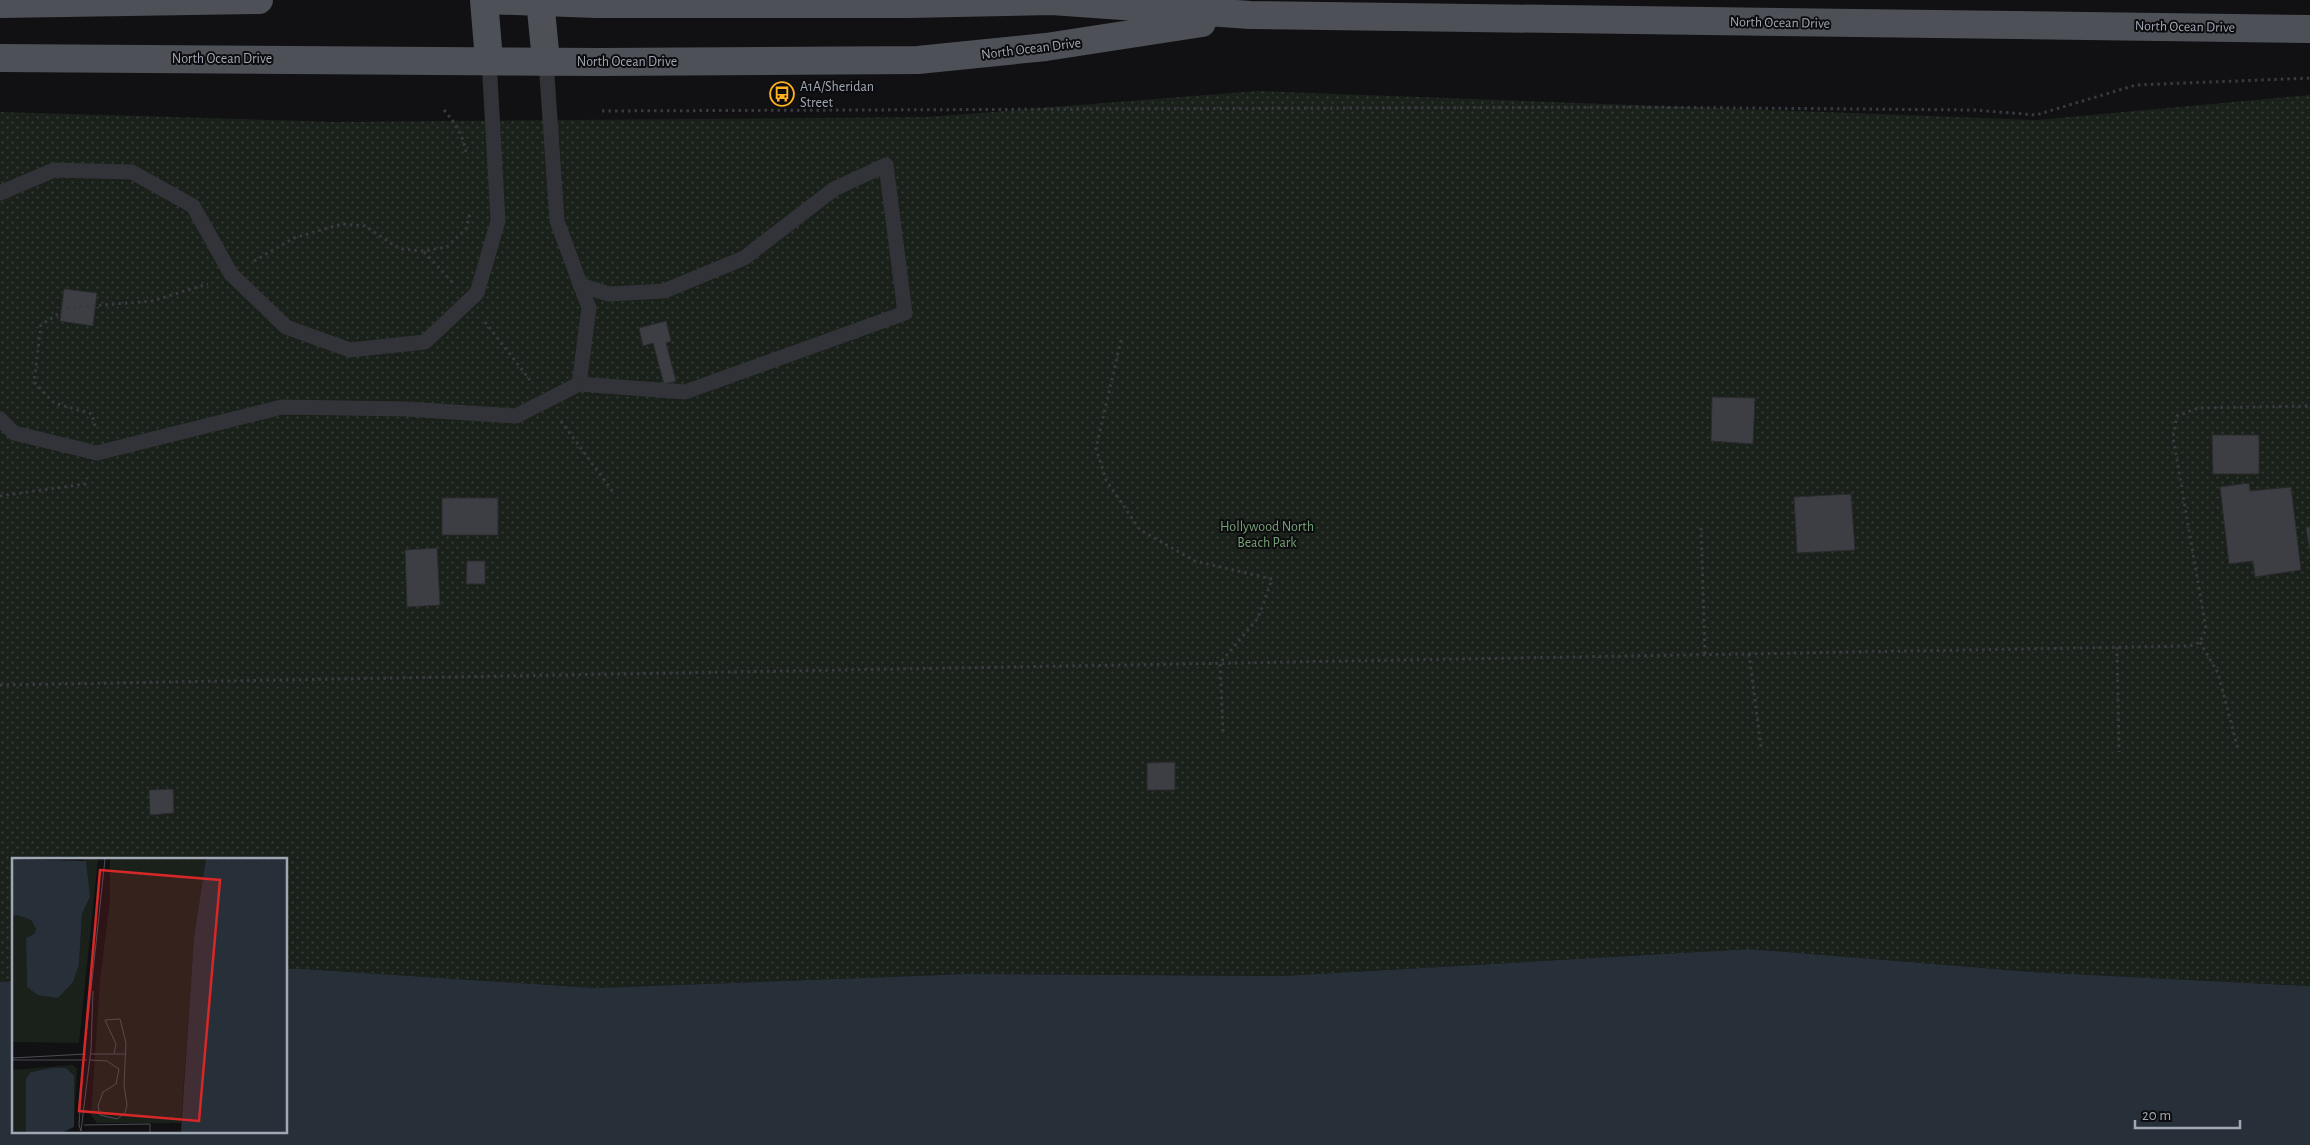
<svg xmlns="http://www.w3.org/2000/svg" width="2310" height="1145" viewBox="0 0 2310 1145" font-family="'Alegreya Sans',sans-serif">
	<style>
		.park { fill: url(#park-dots) }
		.water { fill: #273038 }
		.building { fill: #3d3e43; stroke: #2b2b2f }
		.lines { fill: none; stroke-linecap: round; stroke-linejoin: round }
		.path { stroke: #383a3f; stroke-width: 3; stroke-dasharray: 2.5 4; stroke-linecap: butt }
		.lane { stroke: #323338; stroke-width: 15 }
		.primary { stroke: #4e5058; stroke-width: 28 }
		.labels { text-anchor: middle; stroke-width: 4; stroke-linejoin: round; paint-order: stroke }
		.street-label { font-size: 14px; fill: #a1a8b5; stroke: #0c0c0e }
		.poi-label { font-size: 14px; fill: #a1a8b5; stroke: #0c0c0e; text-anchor: start }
		.park-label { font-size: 14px; fill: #76a278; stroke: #0c0c0e }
		.inset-road { fill: none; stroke: #4b4d54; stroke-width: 1 }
		.view { fill: #d62828; fill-opacity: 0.15; stroke: #d62828; stroke-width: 2.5 }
		.inset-edge { fill: none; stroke: #a1a8b5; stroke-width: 2.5 }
	</style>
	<defs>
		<pattern id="park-dots" width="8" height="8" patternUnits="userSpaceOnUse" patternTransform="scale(1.25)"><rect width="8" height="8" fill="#19211a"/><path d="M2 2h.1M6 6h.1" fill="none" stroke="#373e39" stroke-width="1.8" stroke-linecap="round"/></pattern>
	</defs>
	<rect width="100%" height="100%" fill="#111113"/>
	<polygon class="park" points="1257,91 2037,120 2310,95 2310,986 2033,972 1749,949 1282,976 966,974 596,988 305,969 286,969 286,859 14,859 14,981 0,982 0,112 336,122 929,117"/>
	<polygon class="water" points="1749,949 2033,972 2310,986 2310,1145 0,1145 0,982 14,981 14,1131 286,1131 286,969 305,969 596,988 966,974 1282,976"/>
	<g class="building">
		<polygon points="64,289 97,293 93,326 60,321"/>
		<polygon points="666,321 671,341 666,343 676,381 664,384 653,343 643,346 639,328"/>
		<polygon points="1712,397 1755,398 1753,444 1711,441"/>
		<polygon points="2212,435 2259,435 2259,474 2213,474"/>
		<polygon points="2249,483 2250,491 2291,487 2301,570 2255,577 2253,561 2229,564 2220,487"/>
		<polygon points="1851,494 1855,550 1797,553 1794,497"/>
		<rect x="442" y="498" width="56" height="37"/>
		<polygon points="2306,527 2310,527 2310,553"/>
		<polygon points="437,548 440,605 407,607 405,550"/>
		<polygon points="467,561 485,561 485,584 466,584"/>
		<polygon points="1175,762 1175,790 1147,790 1147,763"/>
		<polygon points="173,789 174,813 150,815 149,790"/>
	</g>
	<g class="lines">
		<g class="path">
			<path d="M 444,110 C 455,123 463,135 466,152"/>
			<polyline points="602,111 1624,107 1974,110 2036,115 2136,85 2310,78"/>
			<polyline points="424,252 452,282"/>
			<polyline points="254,261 294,238 342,224 365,226 400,249 424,251 447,247 466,229 470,213"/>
			<polyline points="485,322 530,380"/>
			<polyline points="1121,340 1096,448 1106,480 1140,530 1195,561 1272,579 1258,618 1220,663 1223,733"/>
			<polyline points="561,421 613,492"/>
			<polyline points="95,426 92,414 54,403 34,382 41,325 67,308 152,301 208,284"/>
			<polyline points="0,496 85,484 87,478"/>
			<polyline points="1701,528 1705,655"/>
			<polyline points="2200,642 2218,673 2238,749"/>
			<polyline points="2117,647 2119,752"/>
			<polyline points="1749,654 1761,747"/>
			<polyline points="0,685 2190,646 2200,642 2206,629 2173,437 2177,416 2198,408 2310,406"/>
		</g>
		<g class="lane">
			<polyline points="546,61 557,221 589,308 579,384"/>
			<polyline points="0,193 54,170 132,172 193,206 231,274 286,327 350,350 425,342 477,293 498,221 489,60"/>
			<polyline points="0,419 14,433 97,453 282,407 406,409 516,416 579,384 685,392 905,313 886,165 834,189 744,258 664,291 609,294 580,285"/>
		</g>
		<g class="primary">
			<polyline points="484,0 489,60"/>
			<polyline points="486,0 596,4 908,4 1052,1 1250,15 2310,29"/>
			<polyline points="540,0 546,61"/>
			<polyline points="0,4 259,0"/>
			<polyline points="0,58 600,62 918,60 1046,47 1202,23"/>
		</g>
	</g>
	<defs>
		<g id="bus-ring" transform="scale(1.25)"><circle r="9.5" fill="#0c0c0e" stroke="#ffb01d" stroke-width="1.5"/><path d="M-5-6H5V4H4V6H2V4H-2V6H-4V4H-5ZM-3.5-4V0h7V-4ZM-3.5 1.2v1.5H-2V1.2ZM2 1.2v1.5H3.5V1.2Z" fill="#ffb01d"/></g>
	</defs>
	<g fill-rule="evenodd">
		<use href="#bus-ring" x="782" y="94"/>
	</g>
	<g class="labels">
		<g class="street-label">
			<text transform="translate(1780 22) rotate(1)" y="5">North Ocean Drive</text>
			<text transform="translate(2185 26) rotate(1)" y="5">North Ocean Drive</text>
			<text transform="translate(1031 48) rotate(-7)" y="5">North Ocean Drive</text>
			<text x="222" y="63">North Ocean Drive</text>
			<text x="627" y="66">North Ocean Drive</text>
		</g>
		<g class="poi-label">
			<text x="800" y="91">A1A/Sheridan<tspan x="800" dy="16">Street</tspan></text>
		</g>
		<g class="park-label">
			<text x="1267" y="531">Hollywood North<tspan x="1267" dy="16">Beach Park</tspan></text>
		</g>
	</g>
	<g transform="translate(12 858)">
		<rect width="275" height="275" fill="#111113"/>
		<path d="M 72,1 L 86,1 L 67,185 L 0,184 L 0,59 L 5,57 L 19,62 L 24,71 L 22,76 L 14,80 L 15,129 L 67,106 L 70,56 L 78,39 ZM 98,1 L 194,1 L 182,79 L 169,265 L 85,265 L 79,257 L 88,122 L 98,42 ZM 61,207 L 65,211 L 62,265 L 62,216 L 54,210 L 40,210 L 19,214 L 14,274 L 0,274 L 0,212 Z" fill="#19211a"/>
		<path d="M 0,1 L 74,3 L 78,39 L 70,56 L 67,106 L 61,124 L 46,140 L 26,137 L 15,129 L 14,80 L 22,76 L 24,71 L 19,62 L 5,57 L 0,59 ZM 194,1 L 275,1 L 275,274 L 169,274 L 182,79 ZM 40,210 L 54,210 L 62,217 L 62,269 L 51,274 L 14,274 L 14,221 L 19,214 Z" fill="#273038"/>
		<path class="inset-road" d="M 79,196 L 113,196M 0,200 L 74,196M 0,202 L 75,202M 78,202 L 95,203 L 107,211 L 104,226 L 91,234 L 86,248 L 88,257 L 105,261 L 113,255 L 115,247 L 112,227 L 114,185 L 108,161 L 93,162 L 104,186 L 102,195M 72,267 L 138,266 L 138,274M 69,273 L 67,267 L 71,207 L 93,1M 69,273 L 79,191 L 81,133"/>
		<path class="view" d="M 88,12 L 208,22 L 187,263 L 67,253 Z"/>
		<rect width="275" height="275" class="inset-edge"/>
	</g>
	<path d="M2135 1120v8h105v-8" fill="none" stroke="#a1a8b5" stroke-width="2.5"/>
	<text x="2142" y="1120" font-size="15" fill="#a1a8b5" stroke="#0c0c0e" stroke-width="4" paint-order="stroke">20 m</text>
</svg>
